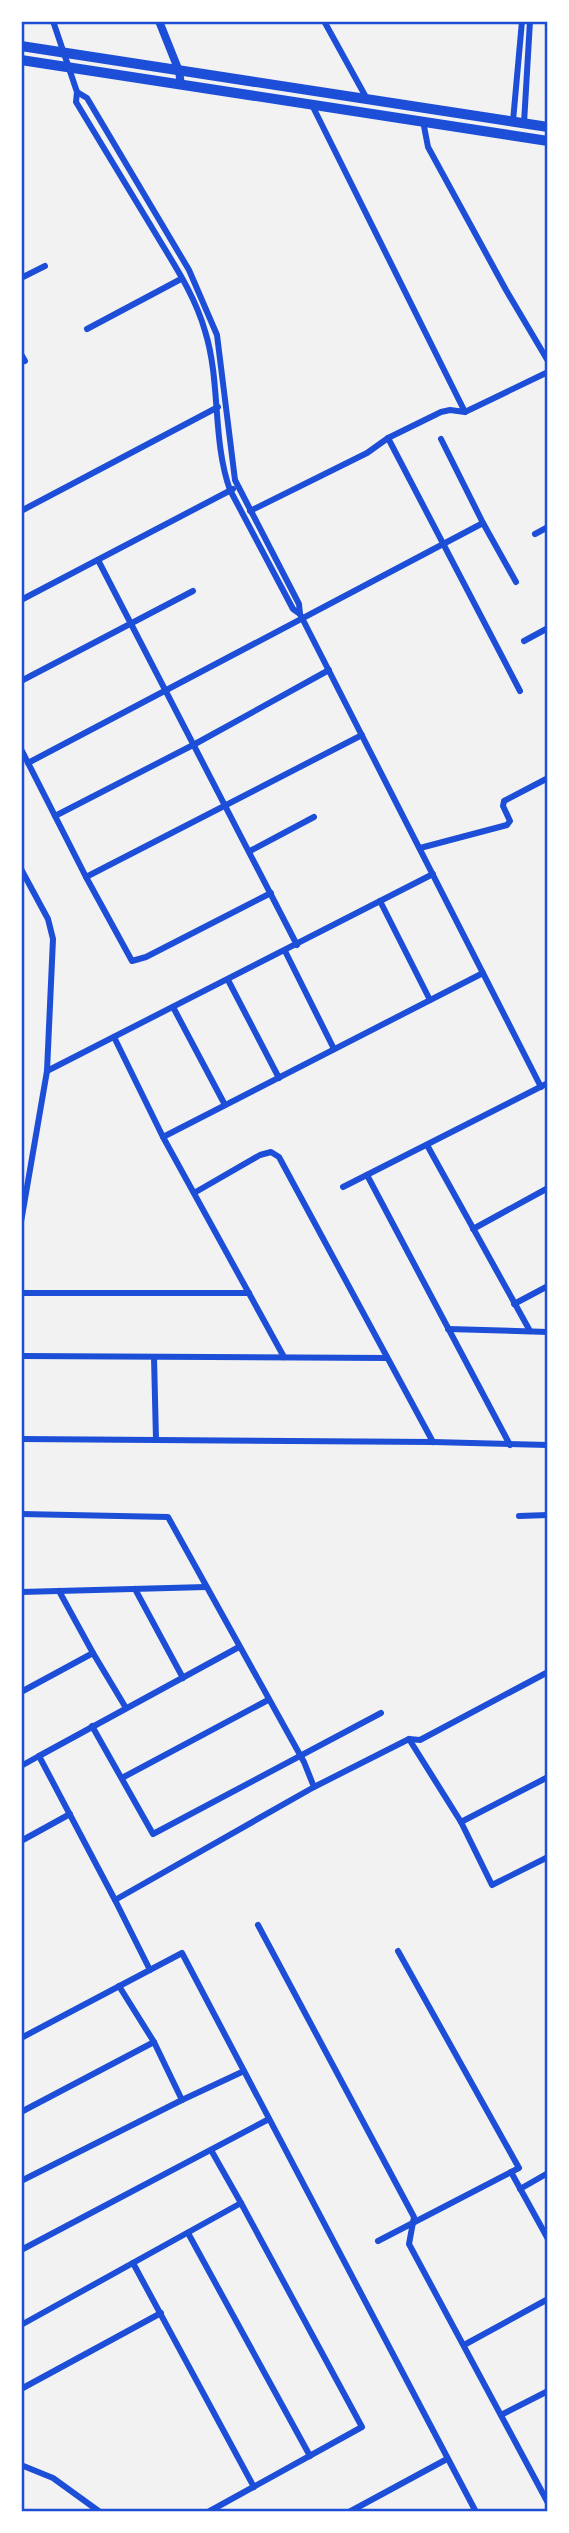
<svg xmlns="http://www.w3.org/2000/svg" width="569" height="2533" viewBox="0 0 569 2533" font-family="'DM Sans',sans-serif">
	<style>
		.lines { fill: none; stroke-linecap: round; stroke-linejoin: round }
		.minor { stroke: #1d4ed8; stroke-width: 6 }
		.secondary { stroke: #1d4ed8; stroke-width: 8 }
		.primary { stroke: #1d4ed8; stroke-width: 10 }
		.neatline { fill: none; stroke: #1d4ed8; stroke-width: 2.5 }
	</style>
	<rect width="100%" height="100%" fill="#f2f2f2"/>
	<g class="lines">
		<g class="minor">
			<path d="M 53,21 L 77,92 L 76,102 C 102,145 128,188 154,231 C 173,263 195,295 205,331 C 221,382 212,440 230,490 L 293,609 L 300,614 L 541,1087"/>
			<polyline points="324,21 367,99"/>
			<polyline points="77,92 87,98 189,270 217,335 235,480 299,604 300,614"/>
			<polyline points="312,105 465,412"/>
			<polyline points="423,121 428,147 506,290 548,361"/>
			<polyline points="513,121 522,21"/>
			<polyline points="524,123 530,21"/>
			<polyline points="21,278 45,266"/>
			<polyline points="87,329 181,279"/>
			<polyline points="21,354 25,361"/>
			<polyline points="388,438 520,691"/>
			<polyline points="441,439 483,523 516,582"/>
			<polyline points="21,511 218,407"/>
			<polyline points="250,511 367,453 388,438 441,412 450,410 465,412 548,372"/>
			<polyline points="535,534 548,527"/>
			<polyline points="98,560 297,945"/>
			<polyline points="21,600 233,489"/>
			<polyline points="524,641 548,628"/>
			<polyline points="21,681 193,591"/>
			<polyline points="21,749 86,877 132,961 146,957 271,893"/>
			<polyline points="28,763 483,523"/>
			<polyline points="55,816 195,744 329,670"/>
			<polyline points="420,848 507,825 510,821 503,806 504,801 548,778"/>
			<polyline points="250,851 314,817"/>
			<polyline points="21,869 48,919 53,939 47,1071 21,1222"/>
			<polyline points="86,877 362,735"/>
			<polyline points="380,901 430,1000"/>
			<polyline points="285,951 334,1049"/>
			<polyline points="228,980 279,1078"/>
			<polyline points="173,1007 225,1105"/>
			<polyline points="114,1037 163,1137 284,1357"/>
			<polyline points="47,1071 433,874"/>
			<polyline points="163,1137 483,973"/>
			<polyline points="427,1145 530,1331"/>
			<polyline points="367,1175 510,1445"/>
			<polyline points="343,1187 548,1083"/>
			<polyline points="194,1193 260,1155 271,1152 279,1157 433,1442"/>
			<polyline points="473,1229 548,1188"/>
			<polyline points="21,1293 249,1293"/>
			<polyline points="514,1304 548,1286"/>
			<polyline points="448,1329 548,1332"/>
			<polyline points="21,1356 387,1358"/>
			<polyline points="154,1357 156,1440"/>
			<polyline points="21,1439 433,1442 548,1445"/>
			<polyline points="21,1514 168,1517 304,1762 314,1787 115,1900 39,1756 21,1766"/>
			<polyline points="519,1516 548,1515"/>
			<polyline points="135,1589 183,1678"/>
			<polyline points="59,1591 93,1653"/>
			<polyline points="21,1592 206,1587"/>
			<polyline points="21,1692 93,1653 126,1708"/>
			<polyline points="92,1726 153,1834 381,1713"/>
			<polyline points="409,1739 461,1822 492,1885 548,1857"/>
			<polyline points="39,1756 239,1647"/>
			<polyline points="122,1778 268,1700"/>
			<polyline points="314,1787 409,1739 420,1740 548,1672"/>
			<polyline points="461,1822 548,1777"/>
			<polyline points="21,1841 70,1814"/>
			<polyline points="115,1900 150,1970"/>
			<polyline points="258,1925 414,2217 409,2244 548,2503"/>
			<polyline points="119,1986 154,2042"/>
			<polyline points="21,2038 182,1953 476,2512"/>
			<polyline points="182,2100 244,2071"/>
			<polyline points="21,2112 154,2042 182,2100 21,2181"/>
			<polyline points="211,2150 241,2203"/>
			<polyline points="511,2172 548,2239"/>
			<polyline points="520,2189 548,2173"/>
			<polyline points="188,2233 310,2456"/>
			<polyline points="378,2241 519,2168 398,1951"/>
			<polyline points="21,2250 269,2119"/>
			<polyline points="133,2263 254,2487"/>
			<polyline points="21,2325 241,2203 362,2427 208,2512"/>
			<polyline points="464,2345 548,2299"/>
			<polyline points="21,2389 161,2313"/>
			<polyline points="501,2415 548,2391"/>
			<polyline points="21,2465 53,2478 100,2512"/>
			<polyline points="349,2512 447,2459"/>
		</g>
		<polyline class="secondary" points="159,21 179,71 181,85"/>
		<g class="primary">
			<polyline points="21,46 548,127"/>
			<polyline points="21,60 548,141"/>
		</g>
	</g>
	<rect width="569" height="2533" fill="none" stroke="#ffffff" stroke-width="46"/>
	<rect x="23" y="23" width="523" height="2487" class="neatline"/>
</svg>
